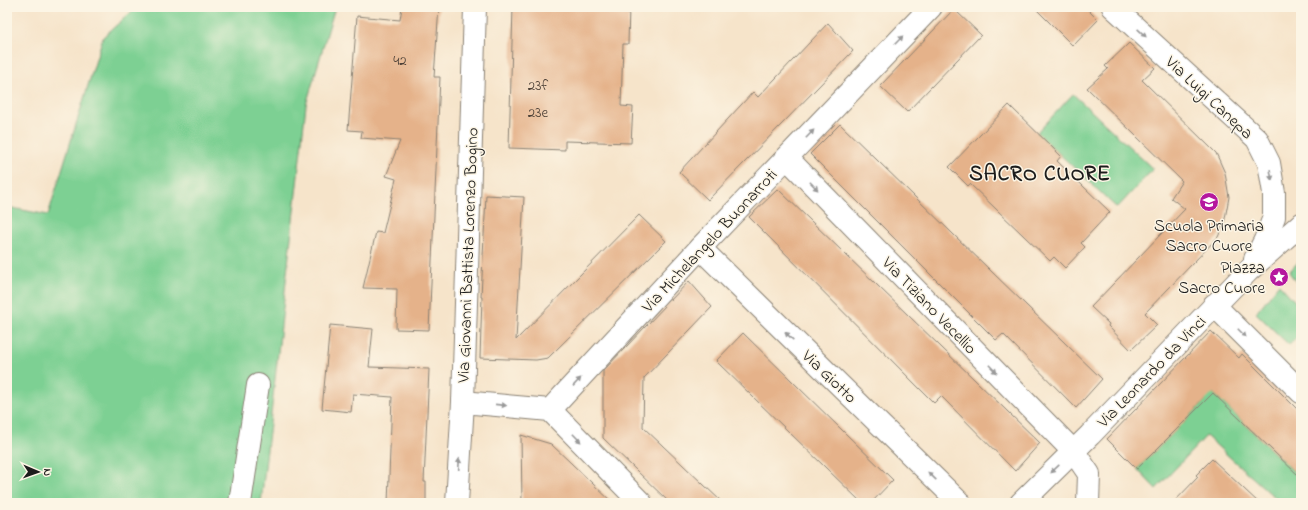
<svg xmlns="http://www.w3.org/2000/svg" width="1308" height="510" viewBox="0 0 1308 510" font-family="'Indie Flower',sans-serif">
	<style>
		.green { fill: #7dd093; stroke: #4c7658 }
		.building { fill: #e5b28a }
		.lines { fill: none; stroke-linecap: round; stroke-linejoin: round }
		.minor-casing { stroke: #898073; stroke-width: 24 }
		.tertiary-casing { stroke: #898073; stroke-width: 24 }
		.minor { stroke: #fff; stroke-width: 22 }
		.tertiary { stroke: #fff; stroke-width: 22 }
		.oneway { fill: #999 }
		.labels { text-anchor: middle; stroke-width: 3; stroke-linejoin: round; paint-order: stroke }
		.number-label { font-size: 15px; fill: #4e4238 }
		.street-label { font-size: 17px; fill: #1c1c1c; stroke: #fcf5e5 }
		.poi-label { font-size: 17px; fill: #1c1c1c; stroke: #fcf5e5 }
		.district-label { font-size: 21px; font-weight: bold; letter-spacing: 1px; fill: #1c1c1c; stroke: #fcf5e5 }
	</style>
	<rect width="100%" height="100%" fill="#fcf5e5"/>
	<filter id="ink" filterUnits="userSpaceOnUse"><feTurbulence type="fractalNoise" baseFrequency=".025" numOctaves="2"/><feDisplacementMap in="SourceGraphic" scale="8" xChannelSelector="R" yChannelSelector="G"/><feConvolveMatrix kernelMatrix="1 2 1 2 8 2 1 2 1" color-interpolation-filters="sRGB"/></filter>
	<filter id="wash" filterUnits="userSpaceOnUse"><feTurbulence type="fractalNoise" baseFrequency=".012" numOctaves="4" result="noise"/><feDisplacementMap in="SourceGraphic" scale="16" xChannelSelector="R" yChannelSelector="G"/><feGaussianBlur stdDeviation="0.9" result="paint"/><feColorMatrix in="noise" values="0 0 0 0 0 0 0 0 0 0 0 0 0 0 0 0 0 1.4 0 .05"/><feComposite in="paint" operator="in"/></filter>
	<g filter="url(#wash)">
		<rect width="100%" height="100%" fill="#f6e4ca"/>
		<g class="green">
			<polygon points="137,7 335,7 306,105 261,503 7,503 7,207 48,215 103,37"/>
			<polygon points="1073,94 1153,169 1117,208 1037,133"/>
			<polygon points="1301,259 1301,289 1289,272"/>
			<polygon points="1279,284 1301,308 1301,314 1298,321 1301,334 1289,345 1256,313"/>
			<polygon points="1207,387 1292,470 1301,476 1301,503 1281,503 1206,436 1156,489 1137,469 1205,401"/>
		</g>
		<g id="blocks">
			<g class="building">
				<polygon points="402,7 439,7 434,77 440,77 429,330 396,329 397,289 363,288 376,232 383,233 396,179 386,176 400,141 361,138 362,131 348,130 357,16 400,20"/>
				<polygon points="513,7 629,7 628,44 623,44 621,106 633,107 631,143 565,141 565,150 509,148"/>
				<polygon points="1034,7 1085,7 1098,20 1073,46"/>
				<polygon points="954,9 981,35 907,112 880,86"/>
				<polygon points="828,23 853,51 708,200 679,172 753,92 758,97"/>
				<polygon points="1129,43 1155,68 1142,80 1216,153 1225,173 1229,197 1224,224 1218,237 1145,313 1157,325 1131,350 1108,326 1109,324 1091,307 1185,209 1171,198 1182,181 1087,88 1108,69 1105,66"/>
				<polygon points="1009,105 1061,156 1057,161 1110,212 1081,243 1085,247 1065,268 1054,257 1050,261 970,184 968,186 949,167"/>
				<polygon points="840,124 1102,379 1076,408 1003,334 996,340 810,154"/>
				<polygon points="778,189 1040,443 1015,471 941,396 934,403 749,217"/>
				<polygon points="486,195 524,197 516,340 639,215 666,241 548,358 536,360 480,358 482,297 481,297"/>
				<polygon points="689,281 712,307 644,378 643,427 723,503 670,503 603,438 603,371"/>
				<polygon points="330,325 373,329 369,367 429,369 424,482 426,482 426,503 388,503 392,397 353,394 351,412 322,409"/>
				<polygon points="1211,331 1239,358 1242,354 1301,413 1301,478 1213,393 1137,469 1107,439"/>
				<polygon points="743,333 893,480 871,503 862,503 716,361"/>
				<polygon points="521,435 551,444 613,503 522,503"/>
				<polygon points="1212,459 1259,503 1173,503 1198,477 1196,475"/>
			</g>
		</g>
	</g>
	<g filter="url(#ink)">
		<use href="#blocks" fill-opacity="0" stroke="#898073" stroke-width="1"/>
		<g class="lines">
			<g class="minor-casing">
				<g id="minor">
					<polyline points="1113,7 1257,139 1269,163 1274,193 1274,217 1265,240 1255,259"/>
					<polyline points="787,158 1074,452 1089,474 1088,503"/>
					<polyline points="700,248 960,503"/>
					<polyline points="1214,305 1301,392"/>
					<polyline points="550,410 700,248 931,7"/>
					<polyline points="240,503 258,385"/>
					<polyline points="1021,503 1090,435 1248,271 1301,224"/>
				</g>
			</g>
			<g class="tertiary-casing">
				<g id="tertiary">
					<polyline points="463,402 550,410 641,503"/>
					<polyline points="457,503 463,402 475,7"/>
				</g>
			</g>
			<use href="#minor" class="minor"/>
			<use href="#tertiary" class="tertiary"/>
		</g>
		<defs><path id="oneway-solid" d="M-6-.8H1V-3.2L6.5 0L1 3.2V.8H-6Z"/></defs>
		<g class="oneway">
			<use href="#oneway-solid" transform="translate(1142 33) rotate(43)"/>
			<use href="#oneway-solid" transform="translate(899 40) rotate(-46)"/>
			<use href="#oneway-solid" transform="translate(810 134) rotate(-46)"/>
			<use href="#oneway-solid" transform="translate(1271 175) rotate(81)"/>
			<use href="#oneway-solid" transform="translate(814 186) rotate(46)"/>
			<use href="#oneway-solid" transform="translate(1242 333) rotate(45)"/>
			<use href="#oneway-solid" transform="translate(789 336) rotate(-136)"/>
			<use href="#oneway-solid" transform="translate(993 369) rotate(46)"/>
			<use href="#oneway-solid" transform="translate(577 382) rotate(-47)"/>
			<use href="#oneway-solid" transform="translate(501 405) rotate(6)"/>
			<use href="#oneway-solid" transform="translate(577 438) rotate(46)"/>
			<use href="#oneway-solid" transform="translate(459 464) rotate(-87)"/>
			<use href="#oneway-solid" transform="translate(1055 469) rotate(136)"/>
			<use href="#oneway-solid" transform="translate(932 476) rotate(-136)"/>
		</g>
	</g>
	<defs>
		<g id="school-disc" transform="scale(1)"><circle r="9.5" fill="#b5179e" stroke="#fcf5e5"/><path d="M0-5L7-2L0 1L-7-2ZM-4 1L0 2.5L4 1V4Q0 6-4 4Z" fill="#fff"/></g>
		<g id="sight-disc" transform="scale(1)"><circle r="9.5" fill="#b5179e" stroke="#fcf5e5"/><path d="M0-6L1.8-2.2L6-1.7L2.9 1.2L3.7 5.4L0 3.3L-3.7 5.4L-2.9 1.2L-6-1.7L-1.8-2.2Z" fill="#fff"/></g>
	</defs>
	<g fill-rule="evenodd">
		<use href="#school-disc" x="1209" y="202"/>
		<use href="#sight-disc" x="1279" y="277"/>
	</g>
	<g class="labels">
		<g class="number-label">
			<text x="400" y="65">42</text>
			<text x="538" y="90">23f</text>
			<text x="538" y="117">23e</text>
		</g>
		<g class="street-label">
			<text transform="translate(1210 97) rotate(43)" y="6">Via Luigi Canepa</text>
			<text transform="translate(709 240) rotate(-47)" y="6">Via Michelangelo Buonarroti</text>
			<text transform="translate(467 255) rotate(-88)" y="6">Via Giovanni Battista Lorenzo Bogino</text>
			<text transform="translate(930 305) rotate(46)" y="6">Via Tiziano Vecellio</text>
			<text transform="translate(1151 371) rotate(-46)" y="6">Via Leonardo da Vinci</text>
			<text transform="translate(830 376) rotate(44)" y="6">Via Giotto</text>
		</g>
		<g class="poi-label">
			<text x="1209" y="231">Scuola Primaria<tspan x="1209" dy="20">Sacro Cuore</tspan></text>
			<text x="1265" y="273" text-anchor="end">Piazza<tspan x="1265" dy="20">Sacro Cuore</tspan></text>
		</g>
		<g class="district-label">
			<text x="1040" y="180">SACRO CUORE</text>
		</g>
	</g>
	<rect width="1308" height="510" fill="none" stroke="#fcf5e5" stroke-width="24"/>
	<g transform="translate(38 472) rotate(92)" stroke="#fcf5e5" stroke-width="3" paint-order="stroke">
	<path d="M0-3L7 15L0 10L-7 15Z" fill="#1c1c1c"/>
	<text y="-6" font-size="11" font-weight="bold" text-anchor="middle" fill="#1c1c1c">N</text>
	</g>
</svg>
